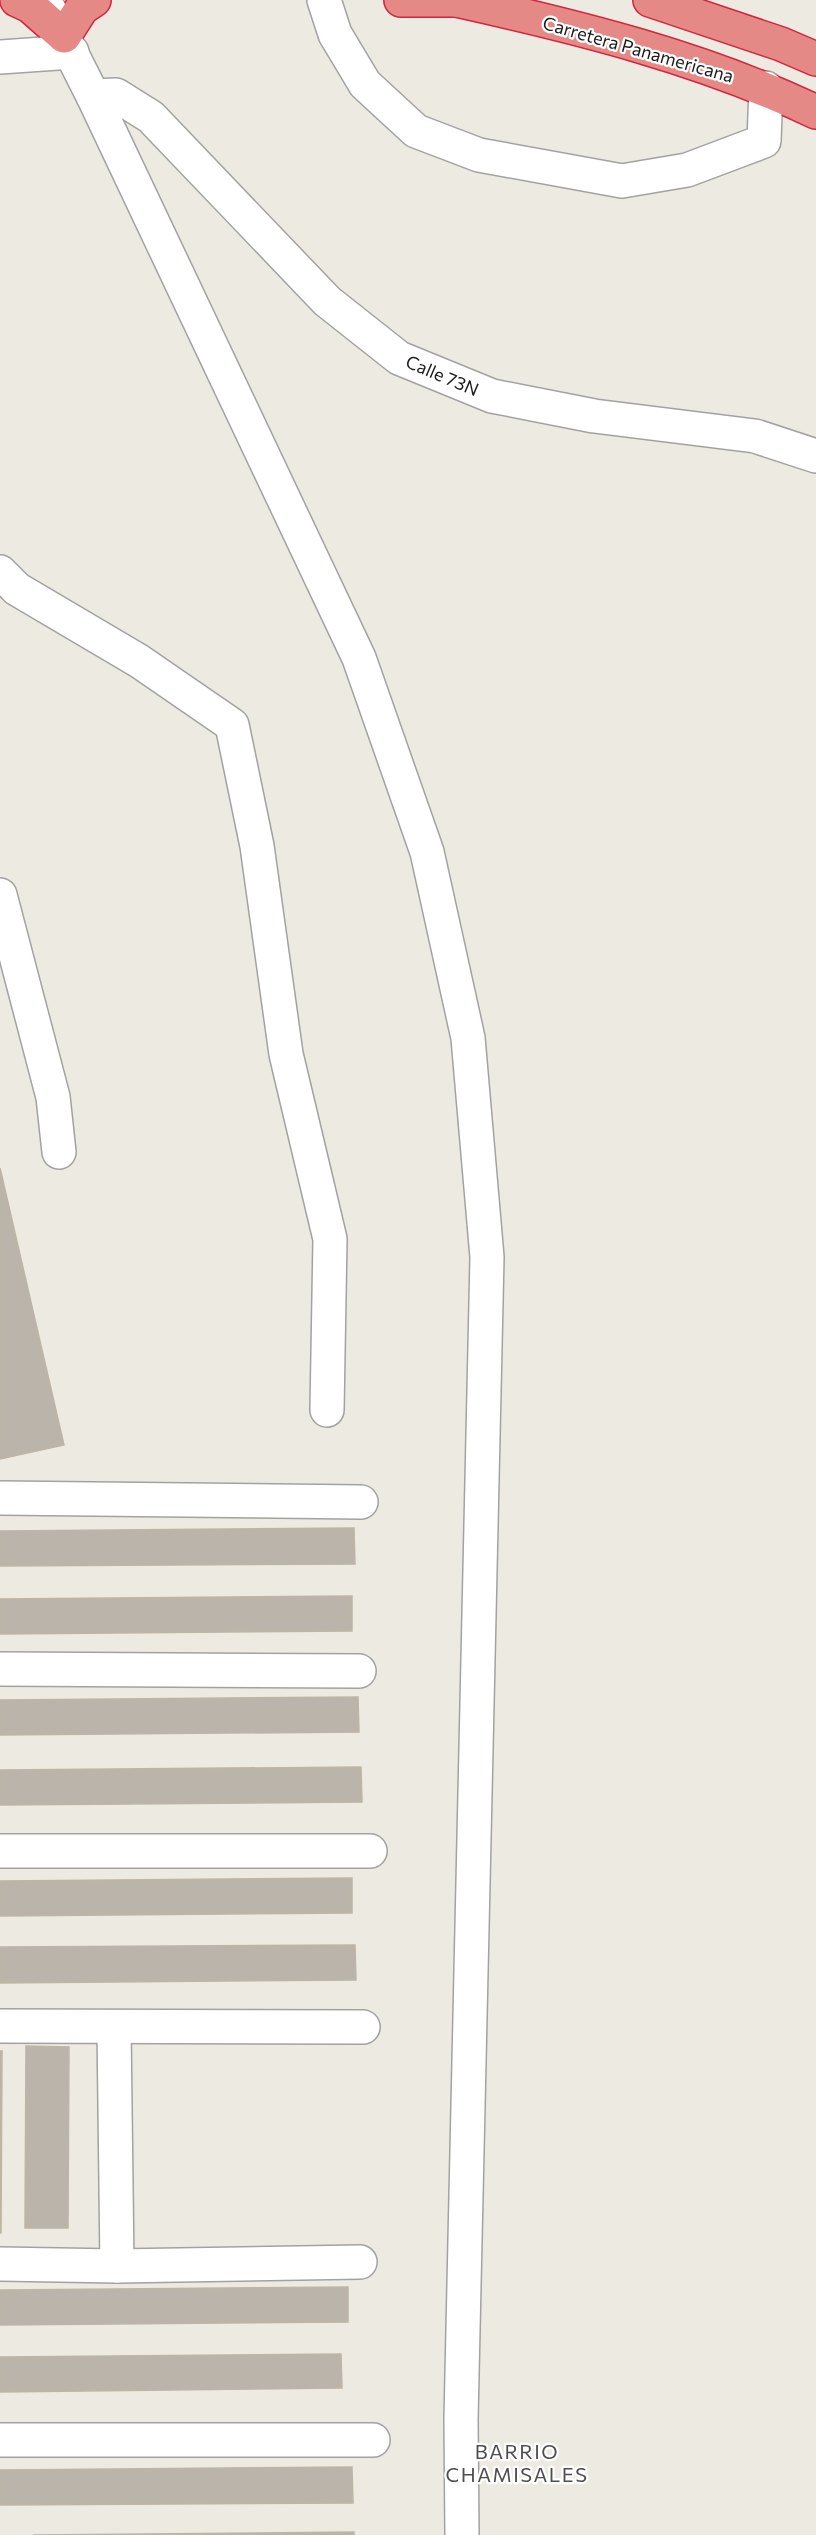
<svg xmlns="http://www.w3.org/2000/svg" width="816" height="2535" viewBox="0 0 816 2535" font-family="Commissioner,sans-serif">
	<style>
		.building { fill: #bab4aa; stroke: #bfb5a3; stroke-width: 1.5 }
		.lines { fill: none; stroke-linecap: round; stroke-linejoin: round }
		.minor-casing { stroke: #a2a2a2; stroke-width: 36 }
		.highway-casing { stroke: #d5243d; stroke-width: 36 }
		.minor { stroke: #fff; stroke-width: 33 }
		.highway { stroke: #e58987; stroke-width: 33 }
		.labels { text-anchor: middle; stroke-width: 4.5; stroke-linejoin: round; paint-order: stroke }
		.street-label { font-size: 18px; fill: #1b1b1b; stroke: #fff }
		.neighbourhood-label { font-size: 20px; letter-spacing: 1.5px; fill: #4e4e4e; stroke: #fff }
	</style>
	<rect width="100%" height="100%" fill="#edebe1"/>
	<g class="building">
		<polygon points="0,1168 64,1445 0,1459"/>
		<polygon points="354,1528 355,1564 0,1566 0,1531"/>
		<polygon points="352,1596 352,1631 0,1634 0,1599"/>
		<polygon points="358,1697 359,1732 0,1735 0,1700"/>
		<polygon points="361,1767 362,1802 0,1805 0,1770"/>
		<polygon points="352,1878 352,1913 0,1916 0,1881"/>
		<polygon points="355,1945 356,1980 0,1983 0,1947"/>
		<polygon points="26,2046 69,2047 68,2228 25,2228"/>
		<polygon points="0,2051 2,2051 1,2233 0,2233"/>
		<polygon points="348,2287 348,2322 0,2325 0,2290"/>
		<polygon points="341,2354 342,2388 0,2392 0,2357"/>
		<polygon points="352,2467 353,2503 0,2505 0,2470"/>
		<polygon points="354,2532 354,2535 33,2535"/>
	</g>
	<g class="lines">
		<g class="minor-casing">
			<g id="minor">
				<polyline points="324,0 335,34 365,84 416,131 479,155 622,181 687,170 764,141 766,88"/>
				<polyline points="50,11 93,96 359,658 427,852 468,1038 487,1257 461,2419 462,2535"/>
				<polyline points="0,57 72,52"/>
				<polyline points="93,96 116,95 151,117 327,301 399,358 492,396 594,416 755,436 816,456"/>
				<polyline points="0,572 17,589 139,661 232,725 257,846 286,1054 330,1239 327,1410"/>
				<polyline points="0,895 53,1097 59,1152"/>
				<polyline points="0,1498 361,1502"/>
				<polyline points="0,1669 359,1671"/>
				<polyline points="0,1851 370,1851"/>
				<polyline points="0,2026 363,2027"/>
				<polyline points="114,2027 117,2266"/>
				<polyline points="0,2264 117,2266 360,2262"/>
				<polyline points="0,2440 373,2440"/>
			</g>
		</g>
		<g class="highway-casing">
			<g id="highway">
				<polyline points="17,0 30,6 64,36 82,8 94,0"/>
				<polyline points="401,0 458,0"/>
				<path d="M 456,0 C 578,27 703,58 816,112"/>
				<polyline points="650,0 781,44 816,59"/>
			</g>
		</g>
		<use href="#minor" class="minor"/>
		<use href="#highway" class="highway"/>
	</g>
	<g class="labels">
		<g class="street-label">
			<text transform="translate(638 50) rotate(16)" y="6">Carretera Panamericana</text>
			<text transform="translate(442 376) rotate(23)" y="6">Calle 73N</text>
		</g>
		<g class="neighbourhood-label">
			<text x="517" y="2459">BARRIO<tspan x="517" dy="23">CHAMISALES</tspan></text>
		</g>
	</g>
</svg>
